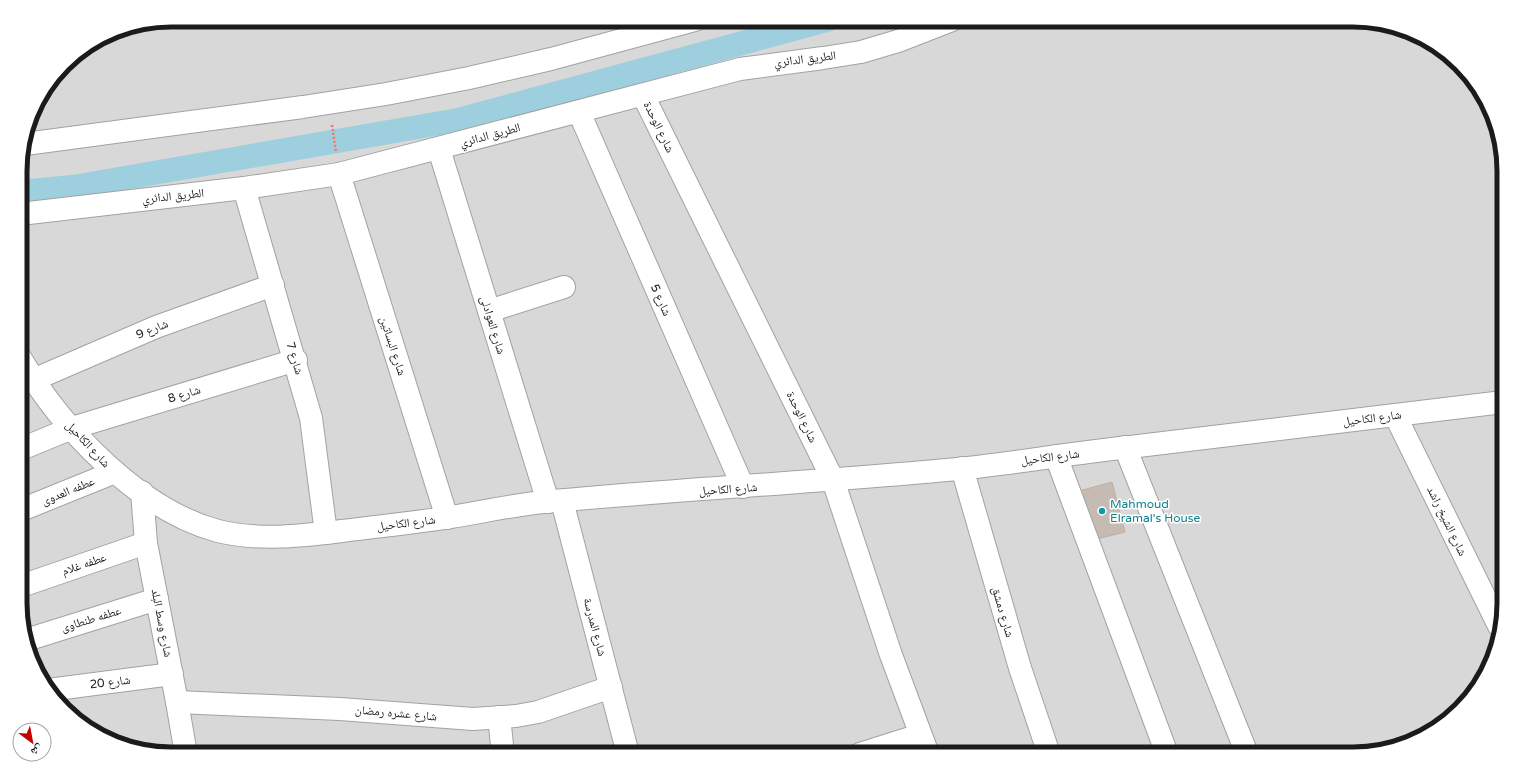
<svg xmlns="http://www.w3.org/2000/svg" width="1524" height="774" viewBox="0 0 1524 774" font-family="'Varela Round','Noto Naskh Arabic',sans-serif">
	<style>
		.residential { fill: #d9d8d8 }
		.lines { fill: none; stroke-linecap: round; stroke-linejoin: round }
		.canal { stroke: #9dcfde; stroke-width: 24 }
		.building { fill: #c5bbb3; stroke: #bfafa1 }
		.minor-casing { stroke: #a2a2a2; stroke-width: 24 }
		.tertiary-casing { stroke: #a2a2a2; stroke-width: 24 }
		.path { stroke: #ff705f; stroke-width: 2.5; stroke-dasharray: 2 2; stroke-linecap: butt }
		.minor { stroke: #fff; stroke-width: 22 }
		.tertiary { stroke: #fff; stroke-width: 22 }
		.culture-dot { fill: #0f9aa8; stroke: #fff; stroke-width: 1.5 }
		.labels { text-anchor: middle; stroke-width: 3; stroke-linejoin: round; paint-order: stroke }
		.street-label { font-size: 12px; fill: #1b1b1b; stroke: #fff }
		.culture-label { font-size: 12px; fill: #0d838f; stroke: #fff; text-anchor: start }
		.rim { fill: none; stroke: #1b1b1b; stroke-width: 5 }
	</style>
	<rect width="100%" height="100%" fill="#ede9df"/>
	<polygon class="residential" points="171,20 1353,20 1420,36 1453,58 1478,87 1503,152 1504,603 1488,670 1466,703 1437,729 1401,746 1363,754 171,754 104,738 51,695 31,661 21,623 20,161 36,104 71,58 113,31"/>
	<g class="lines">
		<polyline class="canal" points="20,192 73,187 458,120 827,20"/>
	</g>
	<polygon class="building" points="1112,482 1125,532 1093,540 1079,491"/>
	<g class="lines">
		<g class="minor-casing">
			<g id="minor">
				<polyline points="643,95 833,480 891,655 928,754"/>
				<polyline points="579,112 743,487"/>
				<polyline points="439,149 548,502"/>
				<polyline points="339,174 447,518"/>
				<polyline points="244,188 311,418 326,533"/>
				<polyline points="489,311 564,287"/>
				<polyline points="33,380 156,327 273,285"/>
				<polyline points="1395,415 1499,626"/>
				<polyline points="1125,447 1247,754"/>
				<polyline points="21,449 72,428 296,360"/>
				<polyline points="1056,456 1167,754"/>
				<polyline points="962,468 1020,668 1049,754"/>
				<polyline points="142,492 146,543 177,702 186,754"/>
				<polyline points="562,501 628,754"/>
				<polyline points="21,510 115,472"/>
				<polyline points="21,586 146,543"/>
				<polyline points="26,640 157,599"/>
				<polyline points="48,690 172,674"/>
				<polyline points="177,702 340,709 473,719 516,716 538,712 611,687"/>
				<polyline points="499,717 503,754"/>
				<polyline points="860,754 920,735"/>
			</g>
		</g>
		<g class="tertiary-casing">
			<g id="tertiary">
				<polyline points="25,144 303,107 386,94 469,78 551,59 695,20"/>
				<polyline points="20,214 244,188 339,174 740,69 823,58 861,52 898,41 952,20"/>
				<path d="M 21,359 C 61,428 139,510 218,531 C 259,541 301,536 342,531 C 379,526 415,523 451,517 C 482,512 513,505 544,502 C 682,489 821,482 958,469 C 1016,463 1072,453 1130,447 C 1254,432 1379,417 1503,402"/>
			</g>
		</g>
		<polyline class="path" points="332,125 336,152"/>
		<use href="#minor" class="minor"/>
		<use href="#tertiary" class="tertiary"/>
	</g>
	<circle class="culture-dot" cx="1102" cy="511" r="4"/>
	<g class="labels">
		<g class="street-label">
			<text transform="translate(805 59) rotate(-7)" y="4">الطريق الدائري</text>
			<text transform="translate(659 127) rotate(64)" y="4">شارع الوحدة</text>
			<text transform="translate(490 135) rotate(-15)" y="4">الطريق الدائري</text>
			<text transform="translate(173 196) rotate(-6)" y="4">الطريق الدائري</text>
			<text transform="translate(661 300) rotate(66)" y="4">شارع 5</text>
			<text transform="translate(493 325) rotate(73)" y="4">شارع العوادلى</text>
			<text transform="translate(152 329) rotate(-22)" y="4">شارع 9</text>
			<text transform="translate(393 346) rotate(72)" y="4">شارع البساتين</text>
			<text transform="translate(295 358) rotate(73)" y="4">شارع 7</text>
			<text transform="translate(184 394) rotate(-17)" y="4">شارع 8</text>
			<text transform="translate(802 417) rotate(64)" y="4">شارع الوحدة</text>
			<text transform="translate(1372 418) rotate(-7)" y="4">شارع الكاحيل</text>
			<text transform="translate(88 444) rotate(47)" y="4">شارع الكاحيل</text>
			<text transform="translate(1050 457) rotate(-7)" y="4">شارع الكاحيل</text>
			<text transform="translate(728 489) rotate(-4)" y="4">شارع الكاحيل</text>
			<text transform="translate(68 491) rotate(-22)" y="4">عطفه العدوى</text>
			<text transform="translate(1447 521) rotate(64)" y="4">شارع الشيخ راشد</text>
			<text transform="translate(406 523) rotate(-7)" y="4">شارع الكاحيل</text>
			<text transform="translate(84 564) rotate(-19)" y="4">عطفه غلام</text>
			<text transform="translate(1003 612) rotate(74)" y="4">شارع دمشق</text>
			<text transform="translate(91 619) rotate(-17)" y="4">عطفه طنطاوى</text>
			<text transform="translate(162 623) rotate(79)" y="4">شارع وسط البلد</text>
			<text transform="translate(595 627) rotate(75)" y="4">شارع المدرسة</text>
			<text transform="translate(110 682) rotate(-7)" y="4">شارع 20</text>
			<text transform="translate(396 713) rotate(5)" y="4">شارع عشره رمضان</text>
		</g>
		<g class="culture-label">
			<text x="1110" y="508">Mahmoud<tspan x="1110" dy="14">Elramal's House</tspan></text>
		</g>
	</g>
	<path d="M0 0H1524V774H0ZM171 27H1353A144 144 0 0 1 1497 171V603A144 144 0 0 1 1353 747H171A144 144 0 0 1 27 603V171A144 144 0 0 1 171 27Z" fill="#fff" fill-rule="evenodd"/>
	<path class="rim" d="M171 27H1353A144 144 0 0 1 1497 171V603A144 144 0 0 1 1353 747H171A144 144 0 0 1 27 603V171A144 144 0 0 1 171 27Z"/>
	<g transform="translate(32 742) rotate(148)"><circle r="19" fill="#ffffff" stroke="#a4a4a4"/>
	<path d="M0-3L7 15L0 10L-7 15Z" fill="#c60100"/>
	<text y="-6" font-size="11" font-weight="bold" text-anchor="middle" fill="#1b1b1b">ش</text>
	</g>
</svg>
